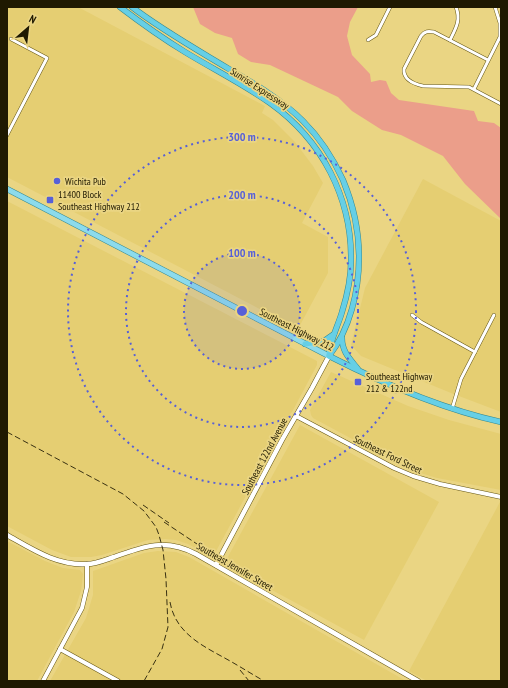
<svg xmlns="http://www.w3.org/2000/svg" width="508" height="688" viewBox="0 0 508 688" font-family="'PT Sans Narrow',sans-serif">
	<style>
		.built { fill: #e5ce72 }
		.green { fill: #eb9e8a }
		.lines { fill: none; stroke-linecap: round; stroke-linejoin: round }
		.minor-casing { stroke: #665715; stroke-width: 4 }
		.tertiary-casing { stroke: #665715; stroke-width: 5 }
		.secondary-casing { stroke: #665715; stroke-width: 5.5 }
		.primary-casing { stroke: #348891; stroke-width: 6 }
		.trunk-casing { stroke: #348891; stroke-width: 6 }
		.minor { stroke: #fff; stroke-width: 3 }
		.tertiary { stroke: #fff; stroke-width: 4 }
		.secondary { stroke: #fff; stroke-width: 4.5 }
		.primary { stroke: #8cdbec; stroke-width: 5 }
		.trunk { stroke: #66cfe6; stroke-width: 5 }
		.rail { stroke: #393112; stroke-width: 1; stroke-dasharray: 6 3; stroke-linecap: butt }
		.ring { fill: none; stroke: #5760d7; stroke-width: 2; stroke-dasharray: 2 4 }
		.poi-dot { fill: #5760d7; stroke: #ead583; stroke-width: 1.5 }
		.labels { text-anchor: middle; stroke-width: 3.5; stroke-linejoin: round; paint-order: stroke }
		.street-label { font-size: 10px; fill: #1f1901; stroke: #ead583 }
		.poi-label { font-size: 10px; fill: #1f1901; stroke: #ead583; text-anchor: start }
		.centre { fill: #5760d7; stroke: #ead583; stroke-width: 2 }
		.ring-label { font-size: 12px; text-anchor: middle; font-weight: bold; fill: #5760d7; stroke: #ead583; stroke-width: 3.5; stroke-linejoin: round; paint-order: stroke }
	</style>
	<rect width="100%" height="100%" fill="#ead583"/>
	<g class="built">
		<polygon points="7,7 78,7 265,106 262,113 273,120 295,142 313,166 323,183 302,223 328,237 328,273 298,329 7,177"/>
		<polygon points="423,179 501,221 501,412 451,393 361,356 351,345 365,288"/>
		<polygon points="7,201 317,361 317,365 292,412 290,414 214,555 208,555 188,544 176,540 165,539 148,540 102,555 91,557 71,557 52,550 7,526"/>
		<polygon points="331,372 408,406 449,420 501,434 501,490 437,478 414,471 395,462 313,418 311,415 310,410"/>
		<polygon points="300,425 439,502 364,640 224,564"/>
		<polygon points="500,502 501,503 501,681 427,681 409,671"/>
		<polygon points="7,541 45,561 63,568 80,570 83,574 81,591 74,612 37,681 7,681"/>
		<polygon points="158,551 176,552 189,557 406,681 50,681 86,618 93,595 93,571 144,553"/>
	</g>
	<polygon class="green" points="193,7 358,7 350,22 347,36 352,55 370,74 371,82 380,80 386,81 391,93 399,100 474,111 478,121 494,123 501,128 501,219 465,184 443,156 401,135 382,130 352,111 338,97 270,65 251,62 238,54 232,38 215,33 200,24"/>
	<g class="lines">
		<g class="minor-casing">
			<g id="minor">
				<polyline points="368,40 376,35 390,7"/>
				<path d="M 450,40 C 456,28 461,20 456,7"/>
				<path d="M 488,60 L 434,32 C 428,31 425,31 421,36 L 404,69 C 403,80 414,84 423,86 L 469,87 L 501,104"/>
				<polyline points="474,89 500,37 500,23 495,7"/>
				<polyline points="7,135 47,58 11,39"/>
				<polyline points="412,315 421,322 475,352"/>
				<polyline points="452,409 461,379 494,315"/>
			</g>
		</g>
		<g class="tertiary-casing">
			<g id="tertiary">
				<polyline points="296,416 394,468 413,476 440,484 501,497"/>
				<polyline points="60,649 118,681"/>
				<polyline points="43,681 82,608 87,587 87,564"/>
			</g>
		</g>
		<g class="secondary-casing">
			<g id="secondary">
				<path d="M 7,535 C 32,549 57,566 87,564 C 96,564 105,560 114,557 C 144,546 166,538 196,554 L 418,681"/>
				<polyline points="216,565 282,440 312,388 329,356"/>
			</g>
		</g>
		<g class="primary-casing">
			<polyline id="primary" points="7,189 329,356"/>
		</g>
		<g class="trunk-casing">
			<g id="trunk">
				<path d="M 120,7 C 141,23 162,38 185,52 C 213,69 243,84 270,103 C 322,140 352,198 351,261 C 351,278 347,296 342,312 C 338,326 330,340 329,355"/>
				<path d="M 132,7 C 162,30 196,49 229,69 C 255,84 281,99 303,121 C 320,138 333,158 343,180 C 353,204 359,230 359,257 C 359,291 350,329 329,356"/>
				<path d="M 342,338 C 342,352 350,359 358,369"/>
				<polyline points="305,344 324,341 334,334"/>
				<path d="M 329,356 C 384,384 441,409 501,422"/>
			</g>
		</g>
		<use href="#minor" class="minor"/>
		<use href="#tertiary" class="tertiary"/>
		<use href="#secondary" class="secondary"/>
		<use href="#primary" class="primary"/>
		<use href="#trunk" class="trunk"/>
		<g class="rail">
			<polyline points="7,432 123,494 144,511 156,527 159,535 163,550 166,579 168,627 162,649 144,681"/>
			<polyline points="143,505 169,523"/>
			<polyline points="164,522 212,554"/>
			<path d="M 170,602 C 175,631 199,644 221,656 C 236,664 250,673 264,681"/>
			<polyline points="240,670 249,681"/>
		</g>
	</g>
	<circle cx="242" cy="311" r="58" fill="#5760d7" fill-opacity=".12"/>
	<g class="ring">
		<circle cx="242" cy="311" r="58"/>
		<circle cx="242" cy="311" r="116"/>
		<circle cx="242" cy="311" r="174"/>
	</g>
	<g class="poi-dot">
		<circle cx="57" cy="181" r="4"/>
		<rect x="46" y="196" width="8" height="8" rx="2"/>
		<rect x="354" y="378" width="8" height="8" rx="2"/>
	</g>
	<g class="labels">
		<g class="street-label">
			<text transform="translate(260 88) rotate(33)" y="4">Sunrise Expressway</text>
			<text transform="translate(297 329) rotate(27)" y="4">Southeast Highway 212</text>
			<text transform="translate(388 454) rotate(26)" y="4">Southeast Ford Street</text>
			<text transform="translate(264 456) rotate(-62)" y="4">Southeast 122nd Avenue</text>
			<text transform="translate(235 566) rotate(30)" y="4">Southeast Jennifer Street</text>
		</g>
		<g class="poi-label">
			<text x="65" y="185">Wichita Pub</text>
			<text x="58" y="198">11400 Block<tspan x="58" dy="12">Southeast Highway 212</tspan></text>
			<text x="366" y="380">Southeast Highway<tspan x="366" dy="12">212 &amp; 122nd</tspan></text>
		</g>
	</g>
	<circle cx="242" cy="311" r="6" class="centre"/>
	<g class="ring-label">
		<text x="242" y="141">300 m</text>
		<text x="242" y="199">200 m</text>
		<text x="242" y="257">100 m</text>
	</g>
	<rect width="508" height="688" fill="none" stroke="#1f1901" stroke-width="16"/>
	<g transform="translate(28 28) rotate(28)" stroke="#ead583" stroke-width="3" paint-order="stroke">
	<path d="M0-3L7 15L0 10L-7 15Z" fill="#1f1901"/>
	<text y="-6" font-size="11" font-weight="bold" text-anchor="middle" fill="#1f1901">N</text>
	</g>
</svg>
